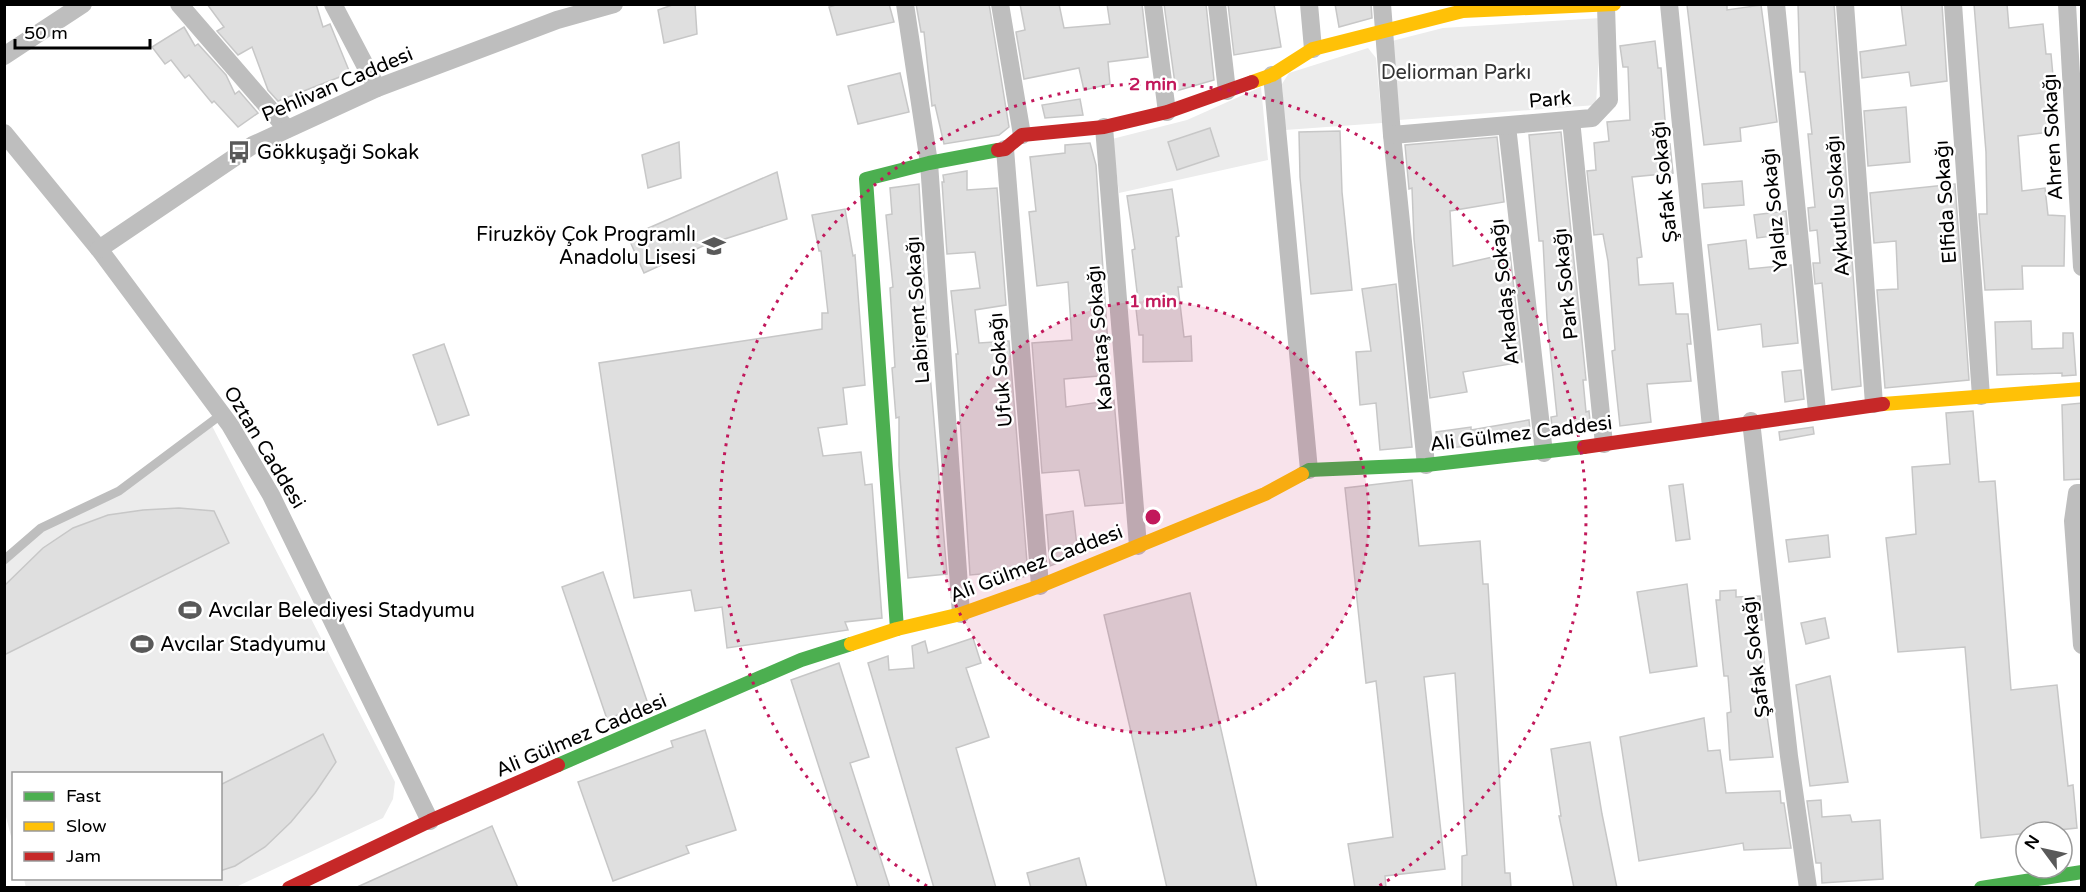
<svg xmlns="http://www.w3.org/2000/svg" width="2086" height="892" viewBox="0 0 2086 892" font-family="'Varela Round',sans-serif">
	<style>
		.green { fill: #ececec }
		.building { fill: #dfdfdf; stroke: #c7c7c7; stroke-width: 1.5 }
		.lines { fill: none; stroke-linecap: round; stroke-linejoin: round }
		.lane { stroke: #bebebe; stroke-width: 9 }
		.street { stroke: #bebebe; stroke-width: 18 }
		.fast { stroke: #4caf50; stroke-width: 14 }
		.slow { stroke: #ffc107; stroke-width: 14 }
		.jam { stroke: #c62828; stroke-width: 14 }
		.ring { fill: none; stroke: #c2185b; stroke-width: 3; stroke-dasharray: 3 6 }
		.labels { text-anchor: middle; stroke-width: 5; stroke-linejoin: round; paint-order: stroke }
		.park-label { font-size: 20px; fill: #333; stroke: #fff }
		.street-label { font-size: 20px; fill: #000; stroke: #fff }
		.poi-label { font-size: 20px; fill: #000; stroke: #fff; text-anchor: start }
		.centre { fill: #c2185b; stroke: #fff; stroke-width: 3 }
		.ring-label { font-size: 18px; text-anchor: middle; font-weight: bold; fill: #c2185b; stroke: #fff; stroke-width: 5; stroke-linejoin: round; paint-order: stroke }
	</style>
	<rect width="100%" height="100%" fill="#fff"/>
	<g class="green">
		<polygon points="1601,18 1596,105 1399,120 1392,41 1443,28"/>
		<polygon points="1368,48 1376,58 1382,123 1285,130 1282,84 1289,73"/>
		<polygon points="1261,87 1268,160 1119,193 1112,139 1187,120"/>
		<polygon points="210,422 395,782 393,799 383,818 236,887 26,888 24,879 220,878 220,774 14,774 13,844 5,813 5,563 41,529 119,492"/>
	</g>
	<g class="building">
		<polygon points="207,4 316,4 323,27 330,24 350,73 278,101 268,90 252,47 238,55 217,31 224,27"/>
		<polygon points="675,4 695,4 697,34 664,43 658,10"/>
		<polygon points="839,4 889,4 894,22 837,35 829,7"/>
		<polygon points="916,4 989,4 1009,127 999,135 944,144 935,105 932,106 924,32 921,32"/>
		<polygon points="1020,4 1059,4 1064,28 1110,24 1107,4 1142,4 1148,57 1108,62 1110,84 1084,90 1079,68 1024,79 1016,32 1025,30"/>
		<polygon points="1164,4 1206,4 1214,80 1176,91"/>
		<polygon points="1228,4 1274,4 1281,47 1234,55"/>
		<polygon points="1335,4 1371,4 1372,18 1339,27"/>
		<polygon points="1727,4 1727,10 1761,5 1777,122 1740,128 1741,141 1704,145 1687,5"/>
		<polygon points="1798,4 1834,4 1861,386 1832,390 1822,283 1815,284 1813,263 1820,263 1817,230 1810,231 1808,208 1815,207 1808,134 1812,134 1805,72 1800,72"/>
		<polygon points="1901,4 1942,4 1947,81 1911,86 1909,72 1862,78 1860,52 1906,45"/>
		<polygon points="1974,4 2007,4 2009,28 2043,24 2046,54 2051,54 2058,131 2018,136 2022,191 2045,188 2048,215 2065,216 2064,266 2022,266 2023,289 1985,290 1979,214 1987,214 1986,152"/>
		<polygon points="184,27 195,46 198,44 226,75 235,94 239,91 258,113 238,127 214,101 212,103 189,75 185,78 171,60 165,64 152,47"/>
		<polygon points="1655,41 1658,68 1661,68 1667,145 1670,144 1673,173 1632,177 1642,257 1637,258 1639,285 1673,283 1676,314 1688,314 1691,344 1687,344 1691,381 1647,384 1651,422 1620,426 1612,351 1615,350 1608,261 1603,234 1594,235 1587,171 1596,170 1594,143 1609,141 1607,122 1630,120 1628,67 1623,67 1620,46"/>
		<polygon points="900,73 909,112 858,124 848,86"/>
		<polygon points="1080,99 1083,115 1045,118 1042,105"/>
		<polygon points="1906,107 1910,162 1868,166 1864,111"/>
		<polygon points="1210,128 1219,156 1177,170 1168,142"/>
		<polygon points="1340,131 1342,192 1352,290 1311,294 1300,177 1299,132"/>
		<polygon points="1561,132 1586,380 1583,380 1586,412 1589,411 1591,430 1553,435 1551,417 1557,416 1547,319 1543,241 1539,241 1529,135"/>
		<polygon points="1497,137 1504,202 1450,211 1453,266 1510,253 1522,362 1463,372 1467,392 1430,398 1414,239 1412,188 1409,189 1405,145"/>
		<polygon points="679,142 681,178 648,188 642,155"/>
		<polygon points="1090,143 1096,165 1110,375 1064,379 1066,407 1114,400 1123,503 1085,506 1079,470 1042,473 1032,343 1072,340 1068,282 1037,286 1029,212 1036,211 1030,157 1065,153 1065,145"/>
		<polygon points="967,171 967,190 997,188 1006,305 975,310 979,343 1009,341 1028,575 1015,580 1003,581 1003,572 970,575 956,354 958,354 951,291 980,288 975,252 947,254 942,182 944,182 943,175"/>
		<polygon points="777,172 787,219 703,246 644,273 628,237"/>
		<polygon points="1742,181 1744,205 1704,208 1702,184"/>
		<polygon points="919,184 928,350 947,574 908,578 899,465 899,417 896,418 892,368 895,367 890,288 893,287 886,215 892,214 890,188"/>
		<polygon points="1955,184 1969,380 1885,388 1877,290 1898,289 1896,241 1874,243 1870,193"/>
		<polygon points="1172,189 1179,236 1176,237 1182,287 1178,287 1184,337 1191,336 1192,361 1143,362 1143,335 1139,335 1135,300 1138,300 1132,250 1135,249 1127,196"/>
		<polygon points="845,209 853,256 855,255 865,385 843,388 847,424 818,428 823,456 861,452 865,485 872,484 882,618 845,622 848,630 727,648 722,607 695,611 691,590 634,598 599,363 822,329 822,313 828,313 821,251 819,251 812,215"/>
		<polygon points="1786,211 1788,234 1757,238 1754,215"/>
		<polygon points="1746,240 1749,269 1791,265 1798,343 1763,347 1761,324 1718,330 1708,245"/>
		<polygon points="1396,284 1412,447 1380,450 1376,403 1360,405 1356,352 1371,351 1362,289"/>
		<polygon points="2031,321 2032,349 2063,348 2063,333 2073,333 2076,375 2062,376 2062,373 1997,375 1995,322"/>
		<polygon points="444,344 469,415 438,425 413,355"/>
		<polygon points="1801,370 1804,399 1785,402 1782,372"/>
		<polygon points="2082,403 2082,479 2064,480 2062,405"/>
		<polygon points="1973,411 1979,482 1995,481 2011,690 2057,685 2068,786 2073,785 2077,828 1981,838 1965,647 1898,652 1886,538 1916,534 1912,467 1950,464 1946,413"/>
		<polygon points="1529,420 1531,440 1438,449 1436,432 1471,427 1471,430"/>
		<polygon points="1813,427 1814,434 1780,440 1779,432"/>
		<polygon points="1412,480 1419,546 1480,541 1483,584 1488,584 1505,873 1510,873 1511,888 1462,888 1462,856 1467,855 1455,673 1424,677 1445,869 1385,876 1386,888 1355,888 1348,844 1393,837 1376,681 1366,683 1345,488"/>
		<polygon points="1683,484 1690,539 1676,541 1669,486"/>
		<polygon points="179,508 214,511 229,543 4,655 4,586 43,548 73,528 108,515 143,510"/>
		<polygon points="1073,511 1078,555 1050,566 1046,515"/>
		<polygon points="1828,535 1830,557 1789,562 1786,540"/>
		<polygon points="603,572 648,704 607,719 562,587"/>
		<polygon points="1687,584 1697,666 1650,673 1637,592"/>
		<polygon points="1736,590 1736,597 1760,596 1762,620 1758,620 1760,652 1764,652 1766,709 1773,757 1730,760 1727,713 1731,712 1728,676 1724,676 1716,600 1720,600 1720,591"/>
		<polygon points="1190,593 1257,888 1167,888 1104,615"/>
		<polygon points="1825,618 1829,638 1806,644 1801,623"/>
		<polygon points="973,638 981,663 966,668 989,737 956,748 996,888 934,888 868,663 888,656 889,670 914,668 912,646 925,641 928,653"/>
		<polygon points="839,663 869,757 850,763 890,888 858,888 791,680"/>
		<polygon points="1830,676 1848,782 1810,786 1796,685"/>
		<polygon points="1704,718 1708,751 1720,750 1726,793 1780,791 1781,803 1784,803 1791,848 1744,850 1743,843 1639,861 1620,737"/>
		<polygon points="705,730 736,830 686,846 689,853 613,881 578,782 673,747 671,741"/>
		<polygon points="323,734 336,762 315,793 291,822 265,847 235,866 220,871 220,785"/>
		<polygon points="1590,742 1602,814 1617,888 1574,888 1559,816 1561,816 1551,749"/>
		<polygon points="1821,800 1822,817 1850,815 1852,822 1880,820 1883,879 1822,883 1821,863 1816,863 1807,801"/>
		<polygon points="492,826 518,888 355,888"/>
		<polygon points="1079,858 1087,888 1031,888 1027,873"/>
	</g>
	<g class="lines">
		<polyline class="lane" points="4,560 41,528 119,491 222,414"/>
		<g class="street">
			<polyline points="179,4 287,129"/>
			<polyline points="333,4 377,88"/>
			<polyline points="905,4 929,163 961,614"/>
			<polyline points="1000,4 1022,135"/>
			<polyline points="1153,4 1167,112"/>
			<polyline points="1217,4 1227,91"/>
			<polyline points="1309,4 1313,49"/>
			<polyline points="1382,4 1392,135 1426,465"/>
			<polyline points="1669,4 1711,427"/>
			<polyline points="1776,4 1817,411"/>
			<polyline points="1845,4 1874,404"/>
			<polyline points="1953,4 1981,396"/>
			<polyline points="2067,4 2082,267"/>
			<polyline points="4,56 83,4"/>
			<polyline points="1272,75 1309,470"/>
			<polyline points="1571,120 1604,444"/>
			<polyline points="1507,126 1544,453"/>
			<polyline points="1104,127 1138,546"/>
			<polyline points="4,133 99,249 230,425 271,495 430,821"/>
			<polyline points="1392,135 1592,118 1609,100 1606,6"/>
			<polyline points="1005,149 1040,586"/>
			<polyline points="99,249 253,145 377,88 557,20 614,4"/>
			<polyline points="1751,421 1789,756 1808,888"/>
			<polyline points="2082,493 2077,493 2073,521 2082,645"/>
		</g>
		<g class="fast">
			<polyline points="1302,474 1309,470 1426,465 1584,447"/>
			<polyline points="897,629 866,179 929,163 998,150"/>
			<polyline points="558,765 801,660 851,644"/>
			<polyline points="1981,888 2082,872"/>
		</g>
		<g class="slow">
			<polyline points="1252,82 1272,75 1313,49 1463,11 1614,4"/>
			<polyline points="1883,404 2082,389"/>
			<polyline points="851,644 897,629 961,614 1040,586 1265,494 1302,474"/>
		</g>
		<g class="jam">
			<polyline points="998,150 1005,149 1022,135 1104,127 1167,112 1252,82"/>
			<polyline points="1584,447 1883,404"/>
			<polyline points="289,888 430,821 558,765"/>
		</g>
	</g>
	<circle cx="1153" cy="517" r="216" fill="#c2185b" fill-opacity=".12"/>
	<g class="ring">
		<circle cx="1153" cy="517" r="216"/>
		<path d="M927 886A433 433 0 1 1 1379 886"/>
	</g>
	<defs>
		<g id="bus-bare" transform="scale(1.8)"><path d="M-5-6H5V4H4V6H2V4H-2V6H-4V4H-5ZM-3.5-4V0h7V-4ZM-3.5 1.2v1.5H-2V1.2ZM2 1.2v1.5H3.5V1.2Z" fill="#595959" stroke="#fff" stroke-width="2.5" paint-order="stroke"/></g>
		<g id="school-bare" transform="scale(1.8)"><path d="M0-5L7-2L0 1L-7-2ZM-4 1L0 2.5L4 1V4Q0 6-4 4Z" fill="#595959" stroke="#fff" stroke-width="2.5" paint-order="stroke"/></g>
		<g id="stadium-bare" transform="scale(1.8)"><path d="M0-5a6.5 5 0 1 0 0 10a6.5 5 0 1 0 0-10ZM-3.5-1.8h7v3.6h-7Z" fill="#595959" stroke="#fff" stroke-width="2.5" paint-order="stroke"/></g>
	</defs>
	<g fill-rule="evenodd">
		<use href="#bus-bare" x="239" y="152"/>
		<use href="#school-bare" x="714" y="246"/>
		<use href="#stadium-bare" x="190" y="610"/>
		<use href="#stadium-bare" x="142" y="644"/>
	</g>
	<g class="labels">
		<g class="park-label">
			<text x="1456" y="79">Deliorman Parkı</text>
		</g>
		<g class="street-label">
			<text transform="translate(337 84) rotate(-23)" y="7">Pehlivan Caddesi</text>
			<text transform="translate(1550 99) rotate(-5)" y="7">Park</text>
			<text transform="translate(2052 137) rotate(-93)" y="7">Ahren Sokağı</text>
			<text transform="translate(1664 182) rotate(-96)" y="7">Şafak Sokağı</text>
			<text transform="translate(1945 202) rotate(-94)" y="7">Elfida Sokağı</text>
			<text transform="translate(1837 206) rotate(-94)" y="7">Aykutlu Sokağı</text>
			<text transform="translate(1774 210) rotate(-96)" y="7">Yaldız Sokağı</text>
			<text transform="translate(1565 284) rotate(-96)" y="7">Park Sokağı</text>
			<text transform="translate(1504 292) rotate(-96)" y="7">Arkadaş Sokağı</text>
			<text transform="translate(917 310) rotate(-94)" y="7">Labirent Sokağı</text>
			<text transform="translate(1099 338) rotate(-95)" y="7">Kabataş Sokağı</text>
			<text transform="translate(1000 370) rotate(-95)" y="7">Ufuk Sokağı</text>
			<text transform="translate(1521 433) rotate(-7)" y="7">Ali Gülmez Caddesi</text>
			<text transform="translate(265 447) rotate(59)" y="7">Oztan Caddesi</text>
			<text transform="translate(1036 563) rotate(-21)" y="7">Ali Gülmez Caddesi</text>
			<text transform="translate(1755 657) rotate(-97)" y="7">Şafak Sokağı</text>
			<text transform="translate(581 735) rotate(-23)" y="7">Ali Gülmez Caddesi</text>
		</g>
		<g class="poi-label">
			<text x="257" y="159">Gökkuşaği Sokak</text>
			<text x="696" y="241" text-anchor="end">Firuzköy Çok Programlı<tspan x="696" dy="23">Anadolu Lisesi</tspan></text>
			<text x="208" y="617">Avcılar Belediyesi Stadyumu</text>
			<text x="160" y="651">Avcılar Stadyumu</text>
		</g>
	</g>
	<circle cx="1153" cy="517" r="9" class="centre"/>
	<g class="ring-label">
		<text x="1153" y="90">2 min</text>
		<text x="1153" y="307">1 min</text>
	</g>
	<rect width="2086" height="892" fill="none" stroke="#000000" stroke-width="12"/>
	<rect x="12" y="772" width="210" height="108" fill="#ffffff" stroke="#999999" stroke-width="1.5"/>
	<rect x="24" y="792" width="30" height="9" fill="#4caf50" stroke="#999999" stroke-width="1.5"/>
	<text x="66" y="802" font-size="18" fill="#000000">Fast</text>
	<rect x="24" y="822" width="30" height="9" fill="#ffc107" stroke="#999999" stroke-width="1.5"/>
	<text x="66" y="832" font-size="18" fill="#000000">Slow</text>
	<rect x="24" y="852" width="30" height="9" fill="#c62828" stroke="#999999" stroke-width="1.5"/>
	<text x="66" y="862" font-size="18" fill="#000000">Jam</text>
	<g transform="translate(2044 850) rotate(303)"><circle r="28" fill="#ffffff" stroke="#999999" stroke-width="1.5"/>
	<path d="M0-4.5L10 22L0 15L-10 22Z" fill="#595959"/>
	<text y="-9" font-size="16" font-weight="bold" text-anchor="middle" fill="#000000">N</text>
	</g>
	<path d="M15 39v9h135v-9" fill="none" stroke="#000000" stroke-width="3"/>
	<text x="24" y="39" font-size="18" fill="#000000" stroke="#ffffff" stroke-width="4.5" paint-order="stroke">50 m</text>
</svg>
